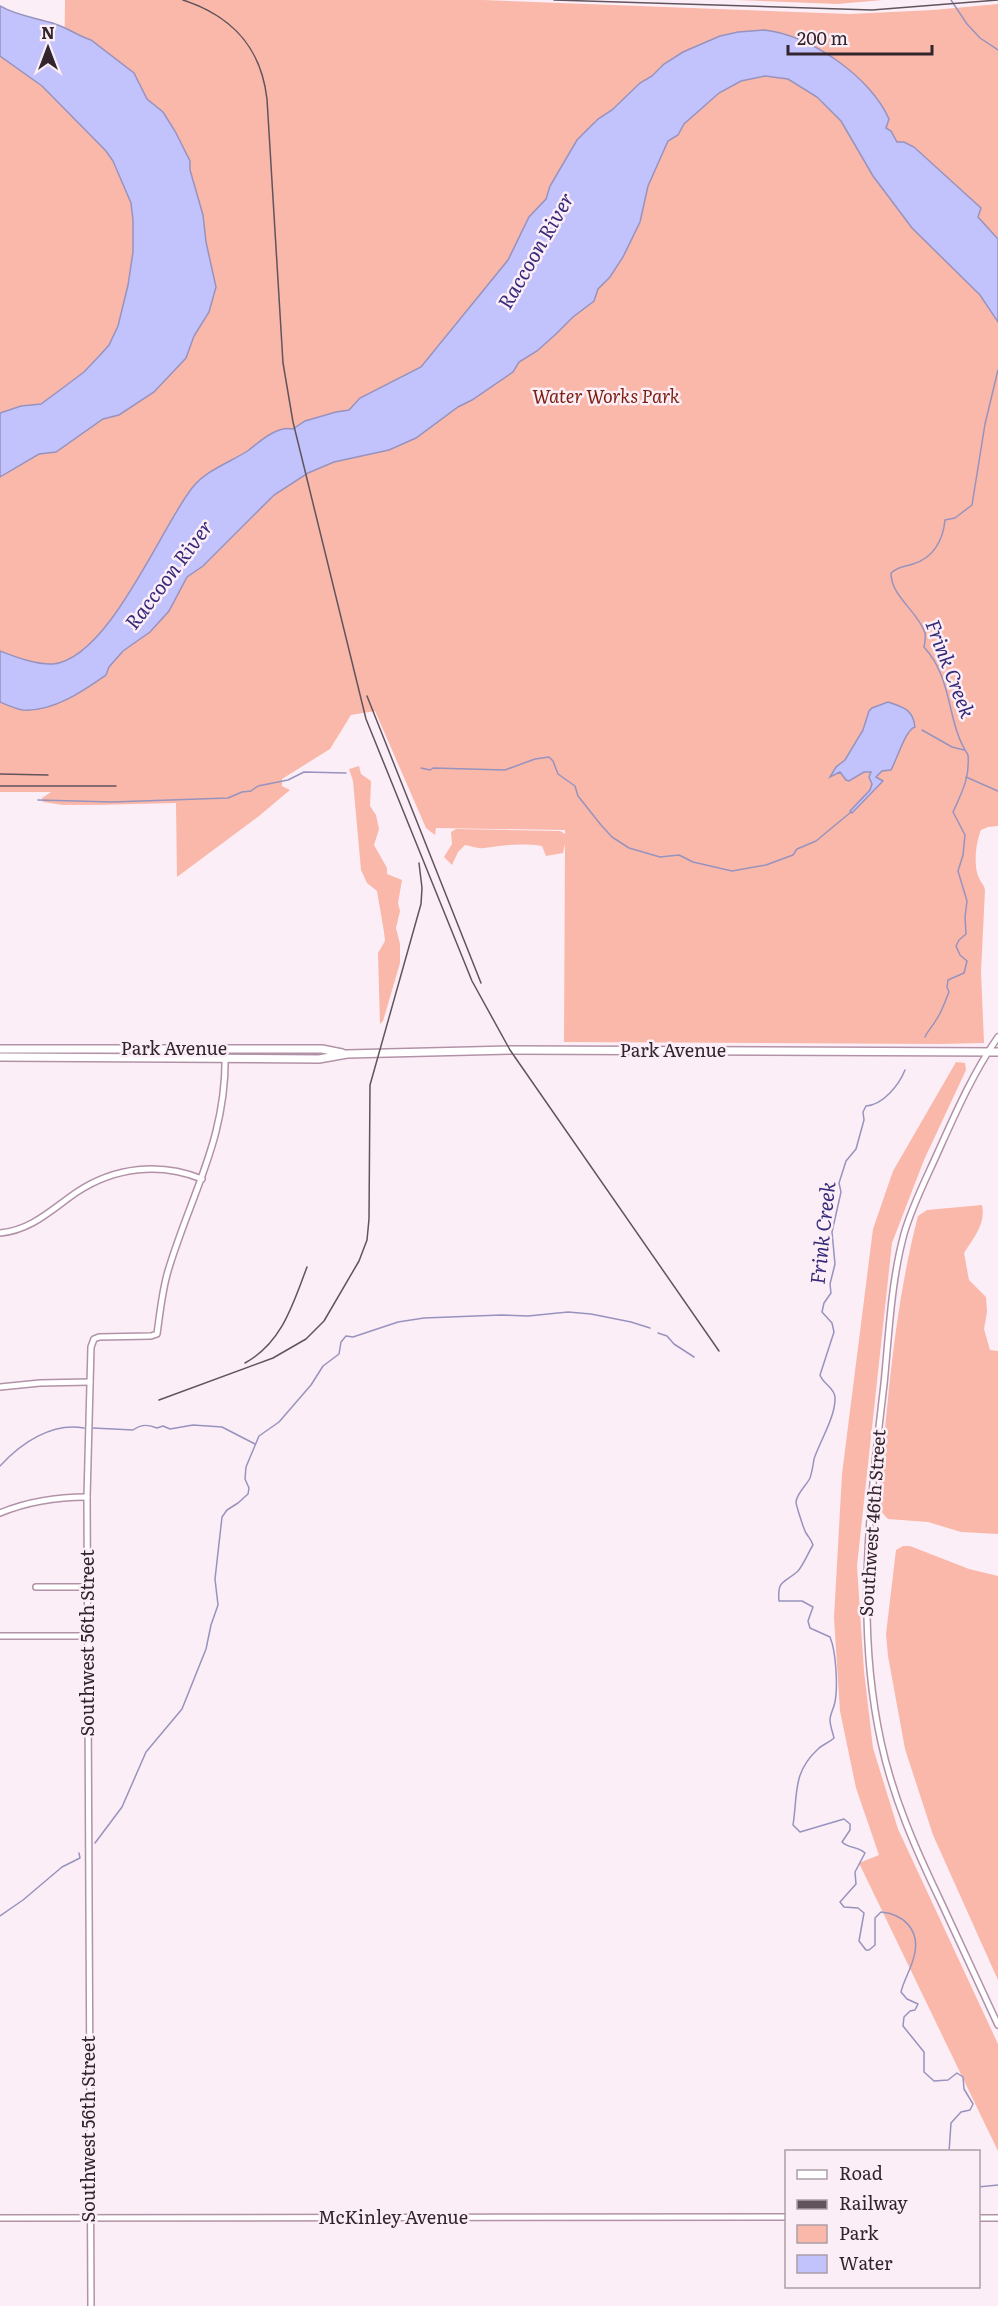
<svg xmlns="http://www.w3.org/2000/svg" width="998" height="2306" viewBox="0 0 998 2306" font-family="Literata,serif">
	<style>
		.green { fill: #fab8aa }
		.water { fill: #c2c2fc; stroke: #9793be; stroke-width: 1.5 }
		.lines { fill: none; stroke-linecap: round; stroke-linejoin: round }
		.stream { stroke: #9793be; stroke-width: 1.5 }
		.minor-casing { stroke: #b292a7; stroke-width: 8 }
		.major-casing { stroke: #b292a7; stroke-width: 10 }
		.minor { stroke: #fff; stroke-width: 5 }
		.major { stroke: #fff; stroke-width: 7 }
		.rail { stroke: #61545d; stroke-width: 1.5 }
		.labels { text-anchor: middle; stroke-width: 5; stroke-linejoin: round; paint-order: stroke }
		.park-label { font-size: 18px; font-style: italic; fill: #7b1e0f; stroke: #fceef7 }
		.street-label { font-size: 18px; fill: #32252e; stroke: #fceef7 }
		.water-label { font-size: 20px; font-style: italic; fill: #362a7a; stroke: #fceef7 }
	</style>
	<rect width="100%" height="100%" fill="#fceef7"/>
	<g class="green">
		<path d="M 65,0 L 483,0 L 850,14 L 933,10 L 998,4 L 998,826 L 988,827 L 981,830 C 976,841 973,867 979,878 C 981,883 984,884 985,890 L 981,972 L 984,1043 L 939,1044 L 564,1042 L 565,844 L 563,853 L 546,856 L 542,846 C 522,843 502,845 484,848 C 478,849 471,846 465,845 L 458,852 L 452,865 L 444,857 L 452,844 L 451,832 L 456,829 L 560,831 L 565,834 L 565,830 L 436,828 L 435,835 L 426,828 L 375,711 L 351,715 L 330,749 L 282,779 L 282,786 L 290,790 L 259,816 L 177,877 L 176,803 L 97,805 L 63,805 L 43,802 L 42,798 L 51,792 L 0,792 L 0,43 L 64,78 Z"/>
		<polygon points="737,0 883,0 837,4"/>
		<polygon points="359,766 361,774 371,781 370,806 376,815 379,829 374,845 387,868 387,874 402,880 398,903 400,911 396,928 400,944 400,963 383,1021 380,1024 378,953 385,941 384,932 377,891 367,883 361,870 353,781 349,769"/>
		<polygon points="956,1062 965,1063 966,1070 924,1160 892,1243 857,1566 864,1671 873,1748 898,1829 998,2044 998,2151 859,1863 879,1855 856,1788 840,1711 834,1618 842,1474 873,1229 893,1171"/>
		<path d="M 982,1205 C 986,1224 974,1237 964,1253 L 969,1280 L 986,1297 L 987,1312 L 984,1329 L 990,1350 L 998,1351 L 998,1534 L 961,1532 L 928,1522 L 888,1519 L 878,1508 C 887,1410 893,1312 918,1216 L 927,1210 Z"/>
		<polygon points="903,1546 910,1546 969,1569 998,1576 998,1980 933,1835 905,1749 888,1656 886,1634 896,1550"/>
	</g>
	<g class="water">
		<path d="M 0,6 C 17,16 37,18 55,24 C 68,28 78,36 91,40 L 134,73 L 147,99 L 163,112 L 175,131 L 190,161 L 190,170 L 203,215 L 206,242 L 216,287 L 209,312 L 194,336 L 186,358 L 154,392 L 119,415 L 103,419 L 56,452 L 39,454 L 0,477 L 0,413 L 21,406 L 41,404 L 60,390 L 84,372 L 101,354 L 109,345 L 118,326 L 128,285 L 133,252 L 133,220 L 131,203 L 113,161 L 106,151 L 42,86 L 0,56 Z"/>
		<path d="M 764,30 C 809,34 871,77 889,119 L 886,128 L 891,131 L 897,142 L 904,142 L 914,147 L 981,208 L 978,217 L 998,239 L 998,322 L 980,295 L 912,228 L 873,176 L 841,121 L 817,97 L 788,79 L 765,76 L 741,81 L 719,93 L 684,124 L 678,135 L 668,141 L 648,186 L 640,222 L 623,257 L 610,277 L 598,289 L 594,301 L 573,317 L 556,334 L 537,351 L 519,362 L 513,372 L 472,400 L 458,407 L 416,438 L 389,450 L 334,462 L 308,473 L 274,495 L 203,566 L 187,577 L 169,611 L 150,632 L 123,651 L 109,667 L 106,675 C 83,691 53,712 23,710 C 16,709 7,705 0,702 L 0,651 C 16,657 36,665 53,664 C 109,658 160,529 192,488 C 206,470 231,462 249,450 C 260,441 278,425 293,429 L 305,421 L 336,412 L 349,410 L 360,398 L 421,367 L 508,260 L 529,217 L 546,199 L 550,186 L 577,140 L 598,119 L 612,110 L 640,83 L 652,76 L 664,64 L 683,52 L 720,36 L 738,32 Z"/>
		<path d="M 888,702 C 903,707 913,709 915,727 C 906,729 897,759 891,770 L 882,771 L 876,777 L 883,781 L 852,813 L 850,811 L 870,790 L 872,784 L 869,777 L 871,772 L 864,772 L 849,781 L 846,780 L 840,772 L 830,777 L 836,767 L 845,760 L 863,730 L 869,711 L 872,708 Z"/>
	</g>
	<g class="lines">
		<g class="stream">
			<polyline points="951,0 967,24 980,38 998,50"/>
			<polyline points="922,730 952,747 964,750"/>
			<polyline points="421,768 430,770 433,768 505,770 535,759 549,757 553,761 558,774 575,786 578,796 601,825 612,837 629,848 660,857 679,855 693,862 732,871 766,865 793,855 797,849 816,841 851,812"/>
			<polyline points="966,777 998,791"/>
			<polyline points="38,800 112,802 228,798 242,792 251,791 258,786 288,780 304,772 346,773"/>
			<path d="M 925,1037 C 928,1030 933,1026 936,1020 C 942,1012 945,1001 949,992 L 947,987 L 948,980 L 964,973 L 967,961 L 960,955 L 956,946 L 959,940 L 966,934 L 965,917 L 967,901 L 958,871 L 963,855 L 965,835 L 953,812 C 962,792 970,778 968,755 C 946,722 954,680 924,647 C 925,642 926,638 925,633 C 918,611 891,597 891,573 C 898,566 904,567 913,564 C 933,558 943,541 945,520 L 955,518 L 972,505 L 985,424 L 998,370"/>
			<path d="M 905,1070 C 899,1085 883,1105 866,1106 L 863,1112 L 864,1120 L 856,1149 L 846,1161 L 839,1183 L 841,1192 L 832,1232 L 835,1264 L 830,1284 L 831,1293 L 824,1303 L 822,1312 L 832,1323 L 834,1332 L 820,1375 C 823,1384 834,1387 835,1397 C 836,1416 820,1441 814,1459 C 813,1466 812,1472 810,1478 C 806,1486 797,1493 796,1502 C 796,1505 804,1530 806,1533 C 809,1538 811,1539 813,1545 C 808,1553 804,1564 798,1571 C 785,1583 777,1579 779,1601 L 802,1601 L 813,1607 L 808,1621 L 810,1628 L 830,1637 C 836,1651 838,1686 835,1702 C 834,1708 830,1714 830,1720 C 830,1726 833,1733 834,1738 C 829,1743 823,1744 818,1749 C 792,1773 798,1794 793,1825 L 800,1832 L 844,1819 L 850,1824 L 850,1830 L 842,1842 C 849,1849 858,1846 865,1853 L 855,1872 L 856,1884 L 840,1902 L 844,1907 L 858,1908 L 864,1913 L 859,1941 L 866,1950 L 869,1950 L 875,1945 L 875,1918 L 881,1912 C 903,1914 919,1929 915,1952 C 913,1966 904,1979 901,1992 L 907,1999 L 918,2004 L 915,2010 L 910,2011 L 904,2017 L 903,2026 L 924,2052 L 924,2072 L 934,2081 L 948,2080 L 957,2073 L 963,2077 L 964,2089 L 973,2104 L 970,2110 L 961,2112 L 951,2123 L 949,2152"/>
			<polyline points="658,1333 667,1336 674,1344 694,1357"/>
			<path d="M 93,1428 L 133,1430 C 141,1424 148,1424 157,1428 L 163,1426 L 170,1429 L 193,1425 L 222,1427 L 255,1444"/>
			<path d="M 0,1466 C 21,1443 52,1422 84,1428"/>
			<polyline points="95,1843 122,1807 146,1752 182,1709 206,1649 211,1625 218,1605 215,1579 222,1517 227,1510 238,1503 248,1494 249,1488 245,1479 246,1467 259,1436 279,1422 311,1385 323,1366 339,1354 341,1342 346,1336 353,1337 398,1322 424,1318 501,1315 528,1316 568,1312 591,1314 631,1322 650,1328"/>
			<polyline points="0,1916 23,1900 62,1867 80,1858 79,1853"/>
			<polyline points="978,2187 998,2185"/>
		</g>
		<g class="minor-casing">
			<g id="minor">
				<path d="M 998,1037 C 973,1073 956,1112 938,1152 C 926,1179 912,1206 904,1234 C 891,1282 889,1334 884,1384 C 870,1503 855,1623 881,1742 C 893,1798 916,1850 941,1902 C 960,1943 979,1984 998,2025"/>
				<path d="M 0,1233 C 32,1230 52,1209 77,1192 C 115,1167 160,1162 202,1179"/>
				<polyline points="0,1387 40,1383 90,1382"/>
				<path d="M 0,1513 C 29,1501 56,1497 87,1497"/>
				<polyline points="36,1587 88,1587"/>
				<polyline points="0,1636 88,1636"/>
				<polyline points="0,2218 786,2217"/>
				<polyline points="978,2218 998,2218"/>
				<path d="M 91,2306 L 87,1497 L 91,1347 L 94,1339 L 99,1337 L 151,1336 L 157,1334 C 160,1313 162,1291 168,1271 C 192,1191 228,1137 225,1049"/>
			</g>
		</g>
		<g class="major-casing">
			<g id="major">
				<polyline points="0,1049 322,1049 342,1053"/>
				<polyline points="0,1057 319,1059 347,1054 510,1050 998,1052"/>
			</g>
		</g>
		<use href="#minor" class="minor"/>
		<use href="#major" class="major"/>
		<g class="rail">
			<path d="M 183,0 C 232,16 261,47 267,99 L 283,363 L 293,422 L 366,719 L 472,981 L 510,1050 L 719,1351"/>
			<polyline points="554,0 872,10 998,0"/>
			<polyline points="367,696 481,983"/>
			<polyline points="0,774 48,775"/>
			<polyline points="0,786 116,786"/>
			<path d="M 245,1363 C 282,1343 293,1304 307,1267"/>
			<polyline points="159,1400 273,1358 306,1339 324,1321 359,1261 367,1240 369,1219 370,1085 421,904 422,888 419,863"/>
		</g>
	</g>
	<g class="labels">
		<g class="park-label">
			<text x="606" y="403">Water Works Park</text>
		</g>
		<g class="street-label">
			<text x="174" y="1055">Park Avenue</text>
			<text x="673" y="1057">Park Avenue</text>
			<text transform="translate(873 1523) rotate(-86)" y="6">Southwest 46th Street</text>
			<text transform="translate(88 1643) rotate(-90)" y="6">Southwest 56th Street</text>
			<text transform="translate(89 2129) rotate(-90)" y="6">Southwest 56th Street</text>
			<text x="393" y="2224">McKinley Avenue</text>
		</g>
		<g class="water-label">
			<text transform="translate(536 251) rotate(-60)" y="7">Raccoon River</text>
			<text transform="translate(169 575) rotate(-53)" y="7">Raccoon River</text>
			<text transform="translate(950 669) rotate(69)" y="7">Frink Creek</text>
			<text transform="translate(823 1233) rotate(-84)" y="7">Frink Creek</text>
		</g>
	</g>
	<rect x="785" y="2150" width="195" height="138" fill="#fceef7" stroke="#ab9ea7" stroke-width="1.5"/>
	<rect x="797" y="2170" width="30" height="9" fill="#ffffff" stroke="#ab9ea7" stroke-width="1.5"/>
	<text x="839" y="2180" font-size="18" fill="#32252e">Road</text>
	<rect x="797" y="2200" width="30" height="9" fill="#61545d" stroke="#ab9ea7" stroke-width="1.5"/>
	<text x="839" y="2210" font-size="18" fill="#32252e">Railway</text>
	<rect x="797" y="2225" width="30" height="18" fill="#fab8aa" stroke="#ab9ea7" stroke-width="1.5"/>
	<text x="839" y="2240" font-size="18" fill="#32252e">Park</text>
	<rect x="797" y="2255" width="30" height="18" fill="#c2c2fc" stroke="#ab9ea7" stroke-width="1.5"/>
	<text x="839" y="2270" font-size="18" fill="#32252e">Water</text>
	<g transform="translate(48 48)" stroke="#fceef7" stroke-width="4.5" paint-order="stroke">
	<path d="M0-4.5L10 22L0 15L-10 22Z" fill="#32252e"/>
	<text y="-9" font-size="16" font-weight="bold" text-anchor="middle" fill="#32252e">N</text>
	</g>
	<path d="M788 45v9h144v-9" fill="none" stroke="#32252e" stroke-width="3"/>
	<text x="797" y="45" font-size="18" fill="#32252e" stroke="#fceef7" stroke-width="4.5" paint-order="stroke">200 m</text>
</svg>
